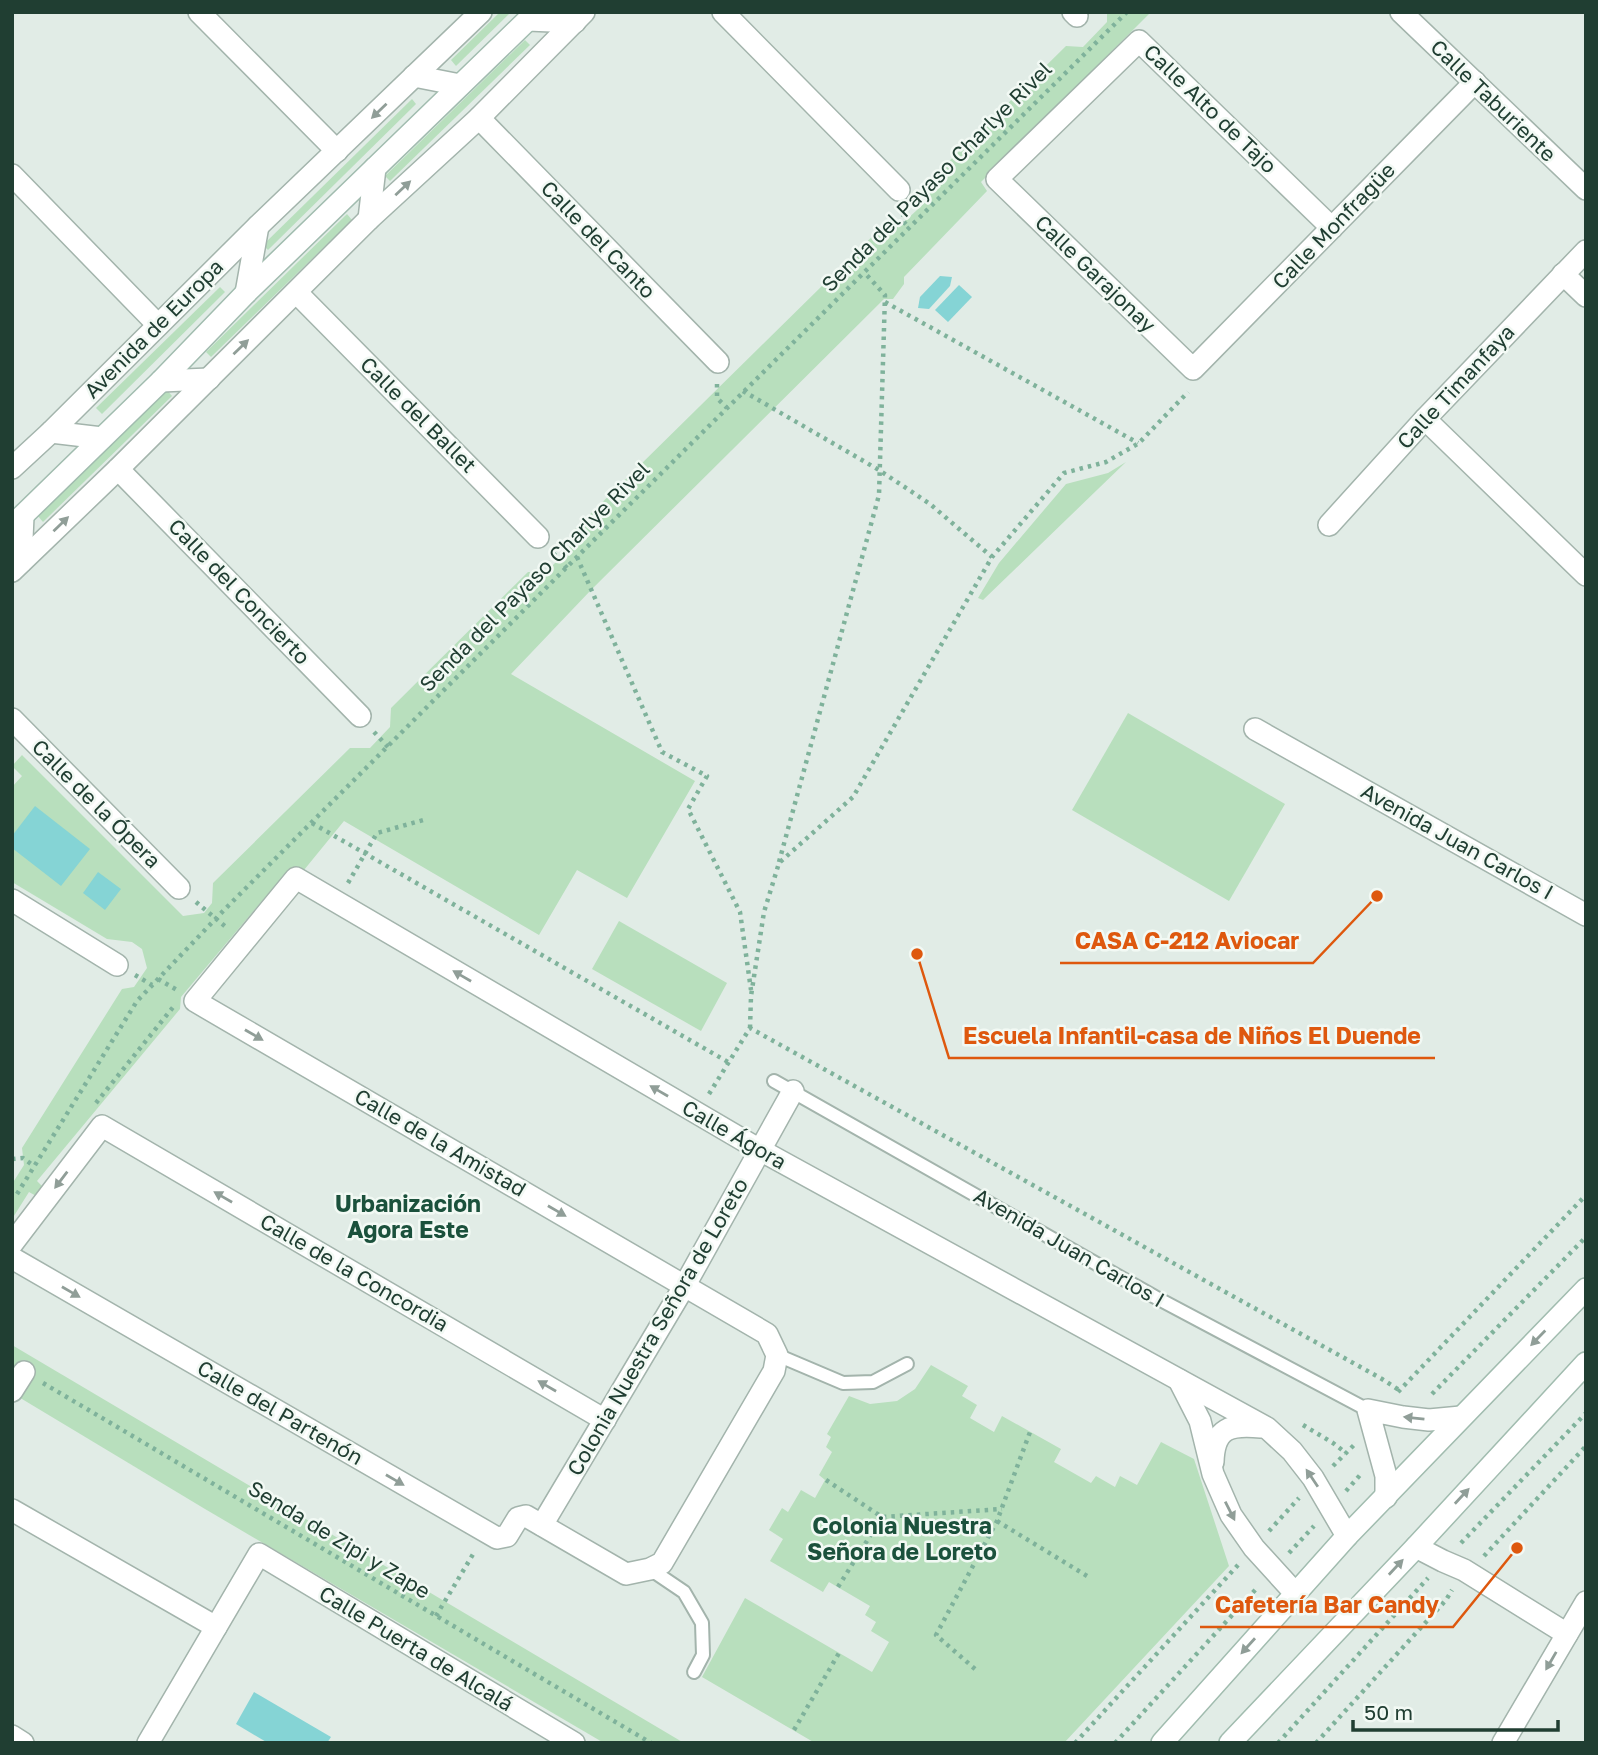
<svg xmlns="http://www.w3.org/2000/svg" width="1598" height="1755" viewBox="0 0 1598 1755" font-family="'Golos Text',sans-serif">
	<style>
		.green { fill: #b8dfbd }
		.water { fill: #85d4d5 }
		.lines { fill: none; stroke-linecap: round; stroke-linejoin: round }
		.lane-casing { stroke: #a3b4ac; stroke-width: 16 }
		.street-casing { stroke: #a3b4ac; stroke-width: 24 }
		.secondary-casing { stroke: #a1bcaf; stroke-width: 24 }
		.path { stroke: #7fb29b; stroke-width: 4.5; stroke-dasharray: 3.5 5; stroke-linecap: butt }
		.lane { stroke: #fff; stroke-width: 12 }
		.street { stroke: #fff; stroke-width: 21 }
		.secondary { stroke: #fff; stroke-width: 21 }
		.oneway { fill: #909e98 }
		.labels { text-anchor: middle; stroke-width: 5; stroke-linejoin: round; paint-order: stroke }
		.street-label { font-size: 21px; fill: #203e32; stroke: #f2f9f4 }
		.neighbourhood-label { font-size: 23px; font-weight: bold; fill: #1b513c; stroke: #f2f9f4 }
		.leader { fill: none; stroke: #de580e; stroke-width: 2.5 }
		.callout-dot { fill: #de580e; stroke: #f2f9f4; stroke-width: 2.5 }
		.callout-label { font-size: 23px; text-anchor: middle; font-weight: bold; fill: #de580e; stroke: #f2f9f4; stroke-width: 5; stroke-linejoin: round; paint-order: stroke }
	</style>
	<rect width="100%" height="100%" fill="#e1ece6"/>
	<g class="green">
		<polygon points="500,12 511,12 456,66 451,60"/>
		<polygon points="1107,12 1151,12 981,182 987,191 904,277 904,284 893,299 884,299 591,590 511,674 695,781 627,898 577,870 539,935 344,821 304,870 289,869 181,997 180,1009 37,1181 44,1188 38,1197 29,1192 12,1219 12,1184 24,1165 22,1148 122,989 134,987 147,968 142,949 132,942 107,939 12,882 12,787 22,776 12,766 22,755 183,916 204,913 212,903 213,883 350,748 370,748 390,727 391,708 528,572 545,573 569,549 571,533 887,222 904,222 930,198 928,182 1066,46 1083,47 1107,22"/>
		<polygon points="525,40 530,45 390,181 385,176"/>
		<polygon points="412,99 416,104 268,250 263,245"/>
		<polygon points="347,214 352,220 211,357 206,352"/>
		<polygon points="220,287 225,292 102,414 96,408"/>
		<polygon points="167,390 172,396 43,522 38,516"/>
		<polygon points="1126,462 983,600 978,598 999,563 1066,484 1108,473"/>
		<polygon points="1128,713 1285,804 1229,901 1072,810"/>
		<polygon points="619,921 727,983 701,1031 592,969"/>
		<polygon points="12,1345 684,1743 604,1743 205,1509 12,1393"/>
		<polygon points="931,1365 968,1386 962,1396 977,1405 970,1418 994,1432 1002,1416 1061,1449 1054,1462 1091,1483 1096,1476 1115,1487 1120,1476 1137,1485 1161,1442 1194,1459 1229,1566 1064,1743 815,1743 702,1677 745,1598 872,1672 889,1642 871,1631 876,1622 865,1615 870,1606 829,1582 823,1592 770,1561 783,1539 769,1530 782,1508 788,1512 801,1490 815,1498 825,1480 819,1475 832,1452 826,1447 831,1437 827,1434 849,1396 870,1404 897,1401 915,1389"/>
	</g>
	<g class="water">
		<polygon points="940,276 952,277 950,286 929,309 918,308 920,297"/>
		<polygon points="959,285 972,297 948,322 935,310"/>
		<polygon points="35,806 90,849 61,886 12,848 12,836"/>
		<polygon points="98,872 121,889 105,910 83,893"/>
		<polygon points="254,1692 331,1737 327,1743 268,1743 236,1724"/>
	</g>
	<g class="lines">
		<g class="lane-casing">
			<g id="lane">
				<polyline points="774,1081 1155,1297 1368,1410"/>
				<polyline points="777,1355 843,1383 873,1382 907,1364"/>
				<polyline points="650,1569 684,1592 702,1623 703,1655 694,1672"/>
			</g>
		</g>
		<g class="street-casing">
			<g id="street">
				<polyline points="199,12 337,151"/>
				<polyline points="723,12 899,190"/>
				<polyline points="1073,12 1077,16"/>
				<polyline points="1401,12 1586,189"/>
				<polyline points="528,20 575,22"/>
				<polyline points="414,76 460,85"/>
				<polyline points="479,118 718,362"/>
				<polyline points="12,175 158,325"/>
				<polyline points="369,219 375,168"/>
				<polyline points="1332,228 1139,41 997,179 1193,369 1475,82"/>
				<polyline points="1563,274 1586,296"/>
				<polyline points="246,293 258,226"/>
				<polyline points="297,293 538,537"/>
				<polyline points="161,381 209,379"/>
				<polyline points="1425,419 1586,575"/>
				<polyline points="51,432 102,438"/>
				<polyline points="12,468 51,432 258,226 481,12"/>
				<polyline points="118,469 360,716"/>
				<polyline points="1329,525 1425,419 1586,251"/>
				<polyline points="21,562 23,516"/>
				<polyline points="12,571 118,469 369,219 479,118 584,12"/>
				<polyline points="12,719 179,888"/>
				<polyline points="1255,729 1586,915"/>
				<polyline points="12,900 117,965"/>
				<polyline points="12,1244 102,1126 605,1420"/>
				<polyline points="12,1258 497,1538 507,1536 518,1518 526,1516 626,1574 650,1569 662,1563 774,1371 777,1355 767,1334 195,1001 296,878 760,1150 1267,1428 1292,1451 1313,1478 1347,1536"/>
				<polyline points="1179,1380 1200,1421 1213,1474 1231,1515 1254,1548 1295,1593"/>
				<polyline points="12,1391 24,1372"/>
				<path d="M 1213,1462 C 1214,1427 1231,1424 1261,1427"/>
				<polyline points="1386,1497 1386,1476 1368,1410 1403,1417 1429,1420 1461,1417"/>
				<polyline points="12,1510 216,1627"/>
				<polyline points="542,1525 685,1285 793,1091"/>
				<polyline points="1416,1547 1443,1561 1464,1570 1567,1634"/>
				<polyline points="12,1736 23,1743"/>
				<polyline points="148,1743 259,1554 574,1743"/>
				<polyline points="1503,1743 1586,1602"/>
			</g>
		</g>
		<g class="secondary-casing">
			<g id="secondary">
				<polyline points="12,526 161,381 246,293 536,12"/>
				<polyline points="1162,1743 1347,1536 1586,1289"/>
				<polyline points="1230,1743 1416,1547 1586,1363"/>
			</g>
		</g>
		<g class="path">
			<polyline points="903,213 904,222 909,228"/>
			<polyline points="885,302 1138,443"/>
			<polyline points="717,384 717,398 727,408"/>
			<polyline points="743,391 879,470 930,504 992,557"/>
			<polyline points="553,553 567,568"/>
			<polyline points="577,557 662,752 707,776 688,809 740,912 751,990"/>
			<polyline points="374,732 388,747"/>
			<polyline points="312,823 728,1062"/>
			<polyline points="779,862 879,495 885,295 864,272"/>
			<polyline points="348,883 377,833 427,819"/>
			<polyline points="196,902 227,928"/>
			<polyline points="135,975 152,985"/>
			<polyline points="158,979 177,990"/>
			<polyline points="750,1028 751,996 764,912 779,863 853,797 992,557 1064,473 1106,462 1139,443 1188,392"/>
			<polyline points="709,1094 750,1028 1382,1379 1399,1390"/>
			<polyline points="96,1103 174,1006"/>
			<polyline points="12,1159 23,1158 34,1166"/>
			<polyline points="17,1194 137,1001 225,909 603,531 1127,12"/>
			<polyline points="43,1383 651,1743"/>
			<polyline points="1398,1392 1586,1195"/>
			<polyline points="1432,1394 1586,1237"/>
			<polyline points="1303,1425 1333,1443 1346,1453"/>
			<polyline points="1333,1466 1354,1445"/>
			<polyline points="826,1480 882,1517 1002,1509"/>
			<polyline points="1346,1491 1361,1474"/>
			<polyline points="997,1521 1087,1576"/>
			<polyline points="1269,1531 1299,1498"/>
			<polyline points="1461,1543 1586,1413"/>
			<polyline points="1289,1553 1314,1526"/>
			<polyline points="1484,1556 1586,1446"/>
			<polyline points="838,1587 882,1517"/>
			<polyline points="436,1616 475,1551"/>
			<polyline points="975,1669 936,1635 997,1521 1030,1432"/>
			<polyline points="794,1730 839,1653"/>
			<polyline points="1075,1743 1238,1565"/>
			<polyline points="1115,1743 1257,1588"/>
			<polyline points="1278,1743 1428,1578"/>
			<polyline points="1316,1743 1446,1600 1452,1590"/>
		</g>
		<use href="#lane" class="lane"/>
		<use href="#street" class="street"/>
		<use href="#secondary" class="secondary"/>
	</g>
	<defs><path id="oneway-solid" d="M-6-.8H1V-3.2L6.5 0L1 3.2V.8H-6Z" transform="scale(1.75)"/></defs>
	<g class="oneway">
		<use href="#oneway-solid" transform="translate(379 111) rotate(136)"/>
		<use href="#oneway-solid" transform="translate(403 188) rotate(-43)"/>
		<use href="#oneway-solid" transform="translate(241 347) rotate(-44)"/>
		<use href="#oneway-solid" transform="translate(61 524) rotate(-44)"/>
		<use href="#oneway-solid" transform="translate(462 976) rotate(-150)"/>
		<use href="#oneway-solid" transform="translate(254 1035) rotate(30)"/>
		<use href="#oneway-solid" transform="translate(659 1091) rotate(-150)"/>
		<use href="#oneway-solid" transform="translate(61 1180) rotate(127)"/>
		<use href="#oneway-solid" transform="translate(223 1197) rotate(-150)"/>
		<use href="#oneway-solid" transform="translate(557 1211) rotate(30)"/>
		<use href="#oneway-solid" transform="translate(71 1292) rotate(30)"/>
		<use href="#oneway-solid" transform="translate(1538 1338) rotate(134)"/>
		<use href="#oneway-solid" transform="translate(547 1386) rotate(-150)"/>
		<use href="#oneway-solid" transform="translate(1414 1418) rotate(-174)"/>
		<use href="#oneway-solid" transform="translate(1312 1478) rotate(-124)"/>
		<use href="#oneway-solid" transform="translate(395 1480) rotate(30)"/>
		<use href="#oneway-solid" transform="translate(1462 1496) rotate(-47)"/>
		<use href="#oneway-solid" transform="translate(1230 1511) rotate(63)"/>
		<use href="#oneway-solid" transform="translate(1396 1567) rotate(-47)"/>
		<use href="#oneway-solid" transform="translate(1248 1646) rotate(132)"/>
		<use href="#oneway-solid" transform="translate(1551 1661) rotate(120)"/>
	</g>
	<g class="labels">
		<g class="street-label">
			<text transform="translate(1493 101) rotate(44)" y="7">Calle Taburiente</text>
			<text transform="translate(1210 109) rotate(44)" y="7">Calle Alto de Tajo</text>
			<text transform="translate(937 177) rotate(-45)" y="7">Senda del Payaso Charlye Rivel</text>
			<text transform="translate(1334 226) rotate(-46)" y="7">Calle Monfragüe</text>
			<text transform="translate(598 240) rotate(46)" y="7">Calle del Canto</text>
			<text transform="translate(1095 274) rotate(44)" y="7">Calle Garajonay</text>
			<text transform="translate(154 329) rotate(-45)" y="7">Avenida de Europa</text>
			<text transform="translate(1456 387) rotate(-47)" y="7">Calle Timanfaya</text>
			<text transform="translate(418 415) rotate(45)" y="7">Calle del Ballet</text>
			<text transform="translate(535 577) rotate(-45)" y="7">Senda del Payaso Charlye Rivel</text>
			<text transform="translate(239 592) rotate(46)" y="7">Calle del Concierto</text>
			<text transform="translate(96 804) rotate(45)" y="7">Calle de la Ópera</text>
			<text transform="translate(1457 842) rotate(29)" y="7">Avenida Juan Carlos I</text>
			<text transform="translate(734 1135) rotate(30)" y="7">Calle Ágora</text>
			<text transform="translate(440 1143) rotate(30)" y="7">Calle de la Amistad</text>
			<text transform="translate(1069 1248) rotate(30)" y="7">Avenida Juan Carlos I</text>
			<text transform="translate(354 1273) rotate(30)" y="7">Calle de la Concordia</text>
			<text transform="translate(658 1327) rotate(-60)" y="7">Colonia Nuestra Señora de Loreto</text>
			<text transform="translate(280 1413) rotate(30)" y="7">Calle del Partenón</text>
			<text transform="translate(339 1540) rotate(31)" y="7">Senda de Zipi y Zape</text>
			<text transform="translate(416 1649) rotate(31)" y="7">Calle Puerta de Alcalá</text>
		</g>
		<g class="neighbourhood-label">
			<text x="408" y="1212">Urbanización<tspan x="408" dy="26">Agora Este</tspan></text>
			<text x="902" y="1534">Colonia Nuestra<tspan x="902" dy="26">Señora de Loreto</tspan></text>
		</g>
	</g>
	<path class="leader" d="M1377 896L1313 963H1060M917 954L949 1058H1435M1517 1548L1453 1627H1200"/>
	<g class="callout-dot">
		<circle cx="1377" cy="896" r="7"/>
		<circle cx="917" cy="954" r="7"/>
		<circle cx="1517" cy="1548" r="7"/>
	</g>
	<g class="callout-label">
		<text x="1187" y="949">CASA C-212 Aviocar</text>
		<text x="1192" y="1044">Escuela Infantil-casa de Niños El Duende</text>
		<text x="1327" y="1613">Cafetería Bar Candy</text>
	</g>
	<rect width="1598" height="1755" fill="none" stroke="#203e32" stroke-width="28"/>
	<path d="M1353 1720v10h205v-10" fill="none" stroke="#203e32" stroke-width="3.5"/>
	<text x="1364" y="1720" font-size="21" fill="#203e32" stroke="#f2f9f4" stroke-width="5" paint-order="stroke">50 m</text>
</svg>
